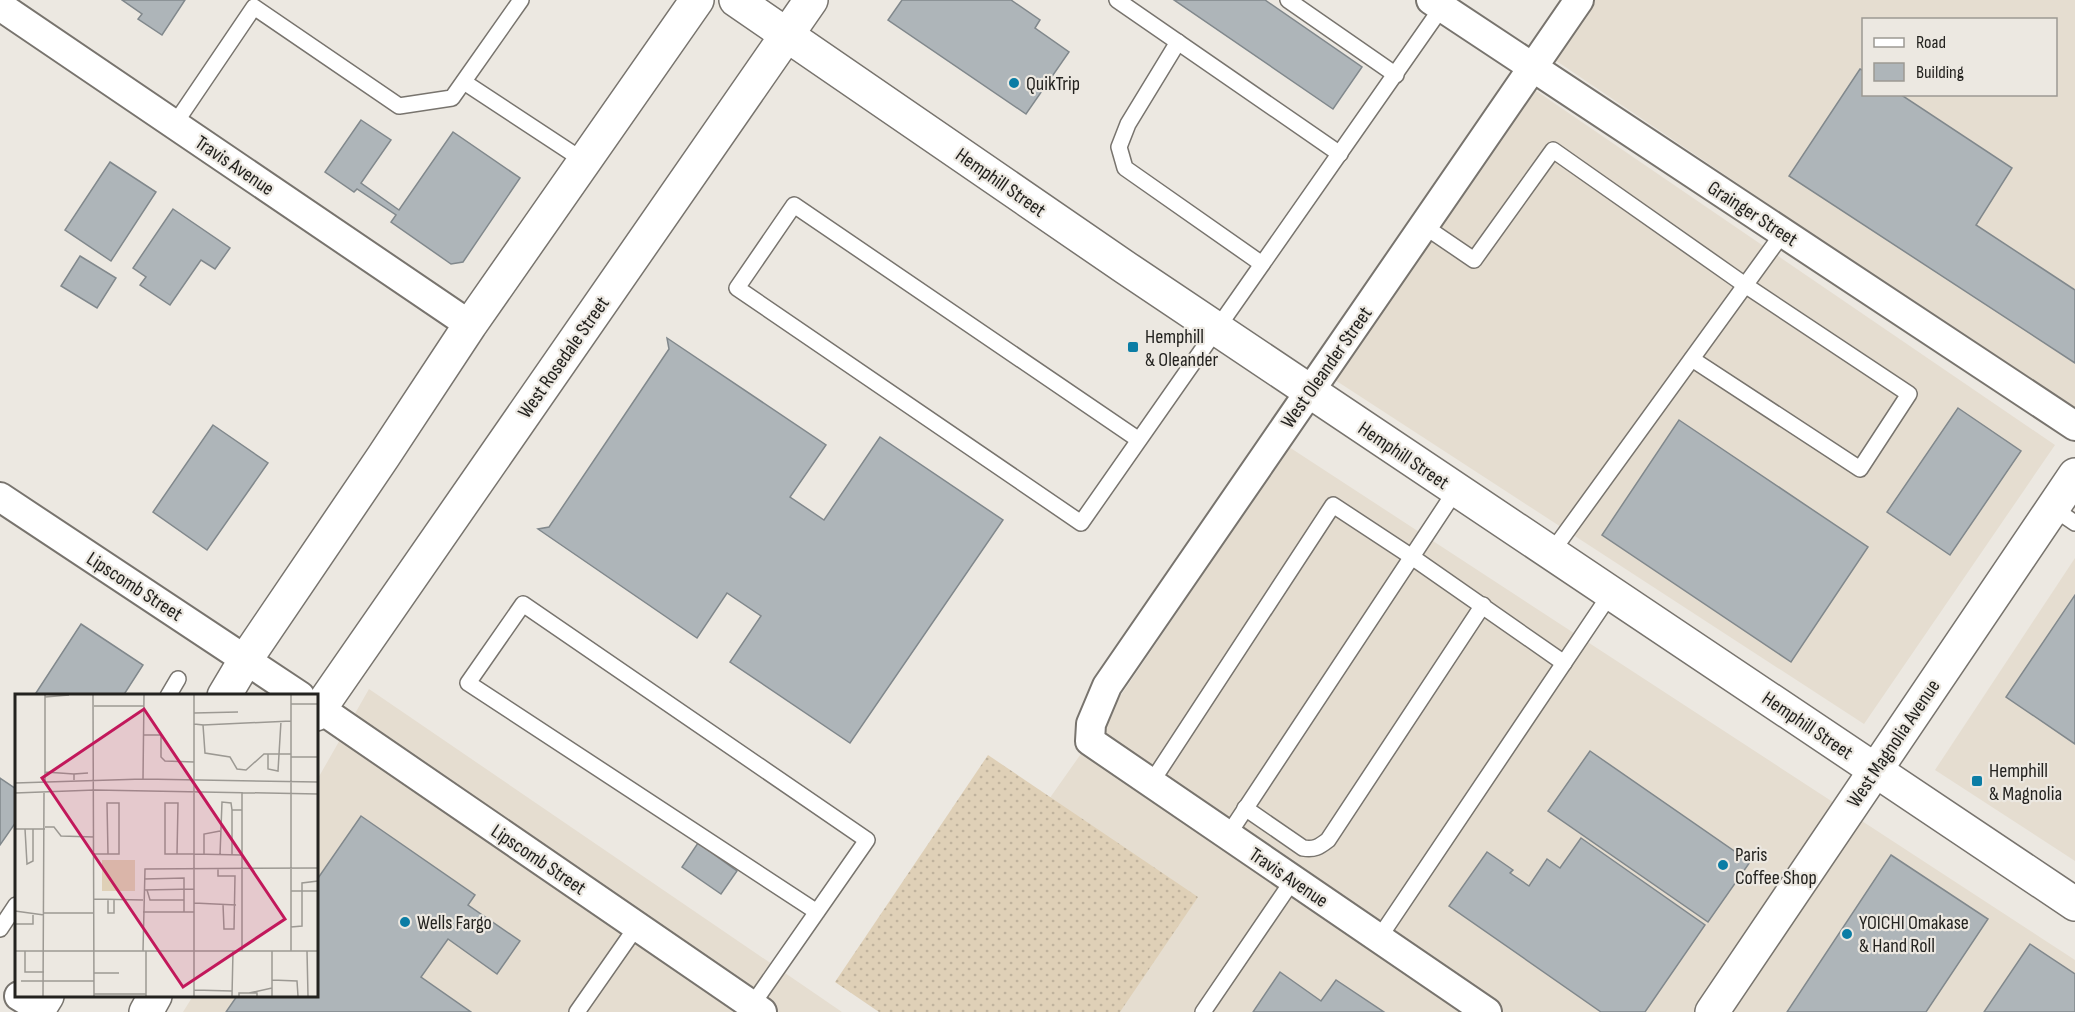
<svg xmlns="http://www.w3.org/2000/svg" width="2075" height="1012" viewBox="0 0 2075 1012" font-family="'Sofia Sans Condensed',sans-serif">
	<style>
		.built { fill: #e5ddd0; fill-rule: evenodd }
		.grass { fill: url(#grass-dots) }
		.building { fill: #aeb5b9; stroke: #81888c; stroke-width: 1.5 }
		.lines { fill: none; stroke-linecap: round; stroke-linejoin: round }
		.service-casing { stroke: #78746e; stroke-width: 18 }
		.minor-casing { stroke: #78746e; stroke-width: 32 }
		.tertiary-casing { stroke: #78746e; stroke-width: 36 }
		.secondary-casing { stroke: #78746e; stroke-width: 36 }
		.service { stroke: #fff; stroke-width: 15 }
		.minor { stroke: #fff; stroke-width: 28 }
		.tertiary { stroke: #fff; stroke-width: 33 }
		.secondary { stroke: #fff; stroke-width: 33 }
		.poi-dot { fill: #0b7da5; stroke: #ece8e1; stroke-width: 2 }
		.labels { text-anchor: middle; stroke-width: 4.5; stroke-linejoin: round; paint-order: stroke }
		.poi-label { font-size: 20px; fill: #23221f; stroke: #ece8e1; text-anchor: start }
		.street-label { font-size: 20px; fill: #23221f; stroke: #ece8e1 }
		.inset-road { fill: none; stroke: #9c9993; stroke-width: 1.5 }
		.view { fill: #c2185b; fill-opacity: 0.15; stroke: #c2185b; stroke-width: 3 }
		.inset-edge { fill: none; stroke: #23221f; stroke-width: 3 }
	</style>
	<defs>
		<pattern id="grass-dots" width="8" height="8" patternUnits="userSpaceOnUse" patternTransform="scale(1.5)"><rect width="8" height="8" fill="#dfd0b7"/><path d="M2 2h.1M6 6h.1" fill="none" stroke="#bfb29d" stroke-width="1.8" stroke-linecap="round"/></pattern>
	</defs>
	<rect width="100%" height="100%" fill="#ece8e1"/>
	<g class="built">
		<path d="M 1591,0 L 2075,0 L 2075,411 L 1552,58 ZM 1864,20 L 2056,20 L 2056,94 L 1864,94 Z"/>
		<polygon points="1532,88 2055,445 1864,724 1335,380"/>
		<polygon points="1289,447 2075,960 2075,1012 899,1012 1090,741"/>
		<polygon points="2075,558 2075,861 1935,770"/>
		<polygon points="369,689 842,1012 183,1012 193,996 316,996 317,780"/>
	</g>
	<polygon class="grass" points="988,755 1198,897 1120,1012 879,1012 835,982"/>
	<g class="building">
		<polygon points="122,0 185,0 162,35 138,19 142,14"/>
		<polygon points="902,0 1011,0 1040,20 1035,28 1069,52 1026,114 888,20"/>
		<polygon points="1174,0 1265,0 1362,67 1333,109"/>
		<polygon points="1860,69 1864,71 1864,94 1900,94 2012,168 1976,225 2075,290 2075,363 1789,176"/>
		<polygon points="361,120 391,140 361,183 399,210 453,132 520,178 463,262 451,264 391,222 396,215 357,189 354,192 325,172"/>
		<polygon points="110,162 156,192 111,261 65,230"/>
		<polygon points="173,209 230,248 215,269 201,260 170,305 140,285 146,277 133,268"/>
		<polygon points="80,256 116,278 97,308 61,286"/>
		<polygon points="667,338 826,445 790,497 824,520 880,437 1003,520 850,743 730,662 761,616 727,593 697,638 538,529 549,527 669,349"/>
		<polygon points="1958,408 2021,451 1950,555 1887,512"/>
		<polygon points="1679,420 1868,547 1791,662 1602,535"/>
		<polygon points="213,425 268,463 207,550 153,512"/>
		<polygon points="2075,595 2075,744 2006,697"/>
		<polygon points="81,624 143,665 123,696 34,696"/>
		<polygon points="1590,751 1750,862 1708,922 1548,811"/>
		<polygon points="0,778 16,789 16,822 0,845"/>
		<polygon points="361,816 475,895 468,905 520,941 497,974 448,939 421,977 471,1012 226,1012 237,996 316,996 316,881"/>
		<polygon points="1581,838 1705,925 1645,1012 1601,1012 1449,906 1487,852 1513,870 1510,873 1529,886 1547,859 1560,868"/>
		<polygon points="698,843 737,871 721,894 682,867"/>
		<polygon points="1891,855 1988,919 1926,1012 1787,1012"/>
		<polygon points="2030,944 2075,974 2075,1012 1984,1012"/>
		<polygon points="1280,972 1321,1001 1336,980 1384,1012 1253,1012"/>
	</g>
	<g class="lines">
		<g class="service-casing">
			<g id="service">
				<polyline points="1117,0 1340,154"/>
				<polyline points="1288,0 1396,75"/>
				<polyline points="1178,42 1128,124 1119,147 1125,168 1262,264"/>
				<polyline points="464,82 584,161"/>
				<polyline points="174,125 254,7 399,106 452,98 521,0"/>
				<polyline points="1424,226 1474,260 1553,150 1745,285 1909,394 1860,469 1692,359"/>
				<path d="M 1139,440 L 794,205 L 737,288 L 1081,523 C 1202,351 1321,179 1442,7"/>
				<polyline points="2053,508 2075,523"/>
				<polyline points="1551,553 1783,233"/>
				<polyline points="168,696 178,679"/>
				<polyline points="1151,783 1333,505 1412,557 1564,663"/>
				<path d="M 1245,808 L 1303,848 C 1314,850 1319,847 1328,840 L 1483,605"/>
				<polyline points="1228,835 1456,490"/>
				<polyline points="0,929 16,905"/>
				<polyline points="1379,938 1611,593"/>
				<polyline points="752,1005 867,840 523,604 468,683 817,912"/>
				<polyline points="577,1012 637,926"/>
				<polyline points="1203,1012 1293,880"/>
			</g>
		</g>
		<g class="minor-casing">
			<g id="minor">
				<polyline points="1431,0 2075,426"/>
				<polyline points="0,6 470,325"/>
				<polyline points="0,497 300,696"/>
				<polyline points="316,706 762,1012"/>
				<polyline points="19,996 39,1008"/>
				<polyline points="1487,1012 1090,741 1091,724 1107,686 1579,0"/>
			</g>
		</g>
		<g class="tertiary-casing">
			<polyline id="tertiary" points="1712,1012 2075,475"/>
		</g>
		<g class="secondary-casing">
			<g id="secondary">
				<polyline points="736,0 1126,268 2075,904"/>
				<polyline points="224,696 246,659 383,457 470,325 697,0"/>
				<polyline points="316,714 811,0"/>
				<polyline points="37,1012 47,996"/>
				<polyline points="146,1012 155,996"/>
			</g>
		</g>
		<use href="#service" class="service"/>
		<use href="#minor" class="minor"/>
		<use href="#tertiary" class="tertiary"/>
		<use href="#secondary" class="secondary"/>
	</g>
	<g class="poi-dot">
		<circle cx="1014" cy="83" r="6"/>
		<rect x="1127" y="341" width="12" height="12" rx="3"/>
		<rect x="1971" y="775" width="12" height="12" rx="3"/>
		<circle cx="1723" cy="865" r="6"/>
		<circle cx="405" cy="922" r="6"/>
		<circle cx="1847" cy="934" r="6"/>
	</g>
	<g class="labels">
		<g class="poi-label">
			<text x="1026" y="90">QuikTrip</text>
			<text x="1145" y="343">Hemphill<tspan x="1145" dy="23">&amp; Oleander</tspan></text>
			<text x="1989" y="777">Hemphill<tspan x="1989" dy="23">&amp; Magnolia</tspan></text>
			<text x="1735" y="861">Paris<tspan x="1735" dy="23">Coffee Shop</tspan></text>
			<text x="417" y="929">Wells Fargo</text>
			<text x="1859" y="929">YOICHI Omakase<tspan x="1859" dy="23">&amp; Hand Roll</tspan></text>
		</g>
		<g class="street-label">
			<text transform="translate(235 165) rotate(34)" y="7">Travis Avenue</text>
			<text transform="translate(1001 182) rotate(35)" y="7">Hemphill Street</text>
			<text transform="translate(1753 213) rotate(33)" y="7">Grainger Street</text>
			<text transform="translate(563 357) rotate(-55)" y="7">West Rosedale Street</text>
			<text transform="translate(1326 367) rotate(-55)" y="7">West Oleander Street</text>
			<text transform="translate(1404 455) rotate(34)" y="7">Hemphill Street</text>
			<text transform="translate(135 586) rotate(33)" y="7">Lipscomb Street</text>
			<text transform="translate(1808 725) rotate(34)" y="7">Hemphill Street</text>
			<text transform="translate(1893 743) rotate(-56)" y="7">West Magnolia Avenue</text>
			<text transform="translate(539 859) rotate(34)" y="7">Lipscomb Street</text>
			<text transform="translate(1289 877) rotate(34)" y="7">Travis Avenue</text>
		</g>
	</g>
	<g transform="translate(15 694)">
		<rect width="303" height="303" fill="#ece8e1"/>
		<path d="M 87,166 L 120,166 L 120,197 L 87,197 Z" fill="#dfd0b7"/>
		<path class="inset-road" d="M 30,1 L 30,88M 78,1 L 79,302M 179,1 L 179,302M 30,3 L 54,1M 276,10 L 303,10M 79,12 L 129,12M 179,19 L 223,18M 179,30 L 188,31 L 190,59 L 215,63 L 222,75 L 231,76 L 249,60 L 276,60M 188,31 L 276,27M 129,41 L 146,41 L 146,63 L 150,67 L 179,68M 253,60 L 253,75 L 263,77 L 266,27M 276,63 L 303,63M 30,78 L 59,80M 128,85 L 129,1M 59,86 L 59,80 L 73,79M 0,89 L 128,85 L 303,88M 227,98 L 227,257M 0,99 L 80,96 L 303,100M 30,133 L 39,133 L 46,142 L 79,143M 0,135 L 30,135M 10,135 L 12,170 L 18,167 L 18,135M 79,160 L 104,160 L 104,109 L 92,109 L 93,160M 162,160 L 163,109 L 150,109 L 150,160 L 179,160 L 227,161M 189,161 L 189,140 L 205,137M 205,161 L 207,108 L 216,109 L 217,116M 217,161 L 217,116 L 227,116M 203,174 L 203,182 L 220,182 L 219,235 L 209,235 L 208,210M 129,185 L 169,184 L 169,218M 129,196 L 179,195M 132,196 L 135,206 L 169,206M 276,197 L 303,197M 79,205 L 128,206M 93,205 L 93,219 L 99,219 L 99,205M 179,209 L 221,211M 0,217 L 29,221M 128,218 L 179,218M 29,219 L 79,219M 0,230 L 18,230 L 18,221M 276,233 L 287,232 L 287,189 L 303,187M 0,257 L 303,257M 10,257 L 10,278 L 29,278M 128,257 L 130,175 L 303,174M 276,257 L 276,1M 292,257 L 293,302M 79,279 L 104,279M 257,286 L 282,287 L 283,302M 6,287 L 79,287M 179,296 L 217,297M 234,299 L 257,294M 79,300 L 131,300M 28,302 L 29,99M 131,302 L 131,257M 217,302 L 218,257M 224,302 L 224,299 L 242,299 L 242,302M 257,302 L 257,257"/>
		<path class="view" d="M 129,15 L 270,225 L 168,293 L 27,84 Z"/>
		<rect width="303" height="303" class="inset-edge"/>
	</g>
	<rect x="1862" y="18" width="195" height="78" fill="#ece8e1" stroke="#9c9993" stroke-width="1.5"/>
	<rect x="1874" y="38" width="30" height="9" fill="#ffffff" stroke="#9c9993" stroke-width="1.5"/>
	<text x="1916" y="48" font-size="18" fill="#23221f">Road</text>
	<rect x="1874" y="63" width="30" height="18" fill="#aeb5b9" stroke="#9c9993" stroke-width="1.5"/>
	<text x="1916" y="78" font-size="18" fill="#23221f">Building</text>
</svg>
